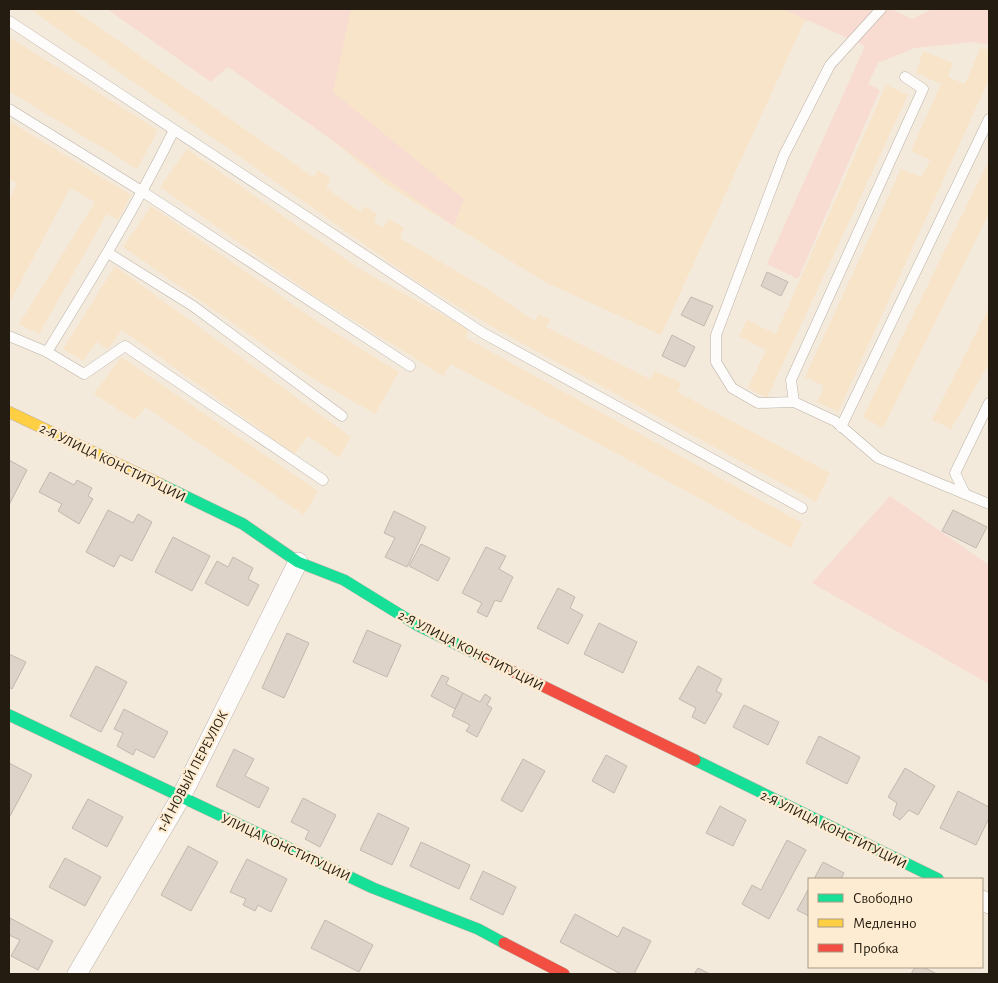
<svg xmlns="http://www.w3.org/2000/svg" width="998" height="983" viewBox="0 0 998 983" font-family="'Alegreya Sans',sans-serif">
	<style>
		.built { fill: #f8e4c9 }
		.green { fill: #f8dcd2 }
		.building { fill: #ded3c9; stroke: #c3b8ae }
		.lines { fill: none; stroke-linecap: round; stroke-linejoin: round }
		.lane-casing { stroke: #bbb2a7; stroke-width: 11 }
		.street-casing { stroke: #bbb2a7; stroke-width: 20 }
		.fast-casing { stroke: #bbb2a7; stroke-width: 12 }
		.slow-casing { stroke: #bbb2a7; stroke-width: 12 }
		.jam-casing { stroke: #bbb2a7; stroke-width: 12 }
		.lane { stroke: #fdfcfa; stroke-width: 10 }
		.street { stroke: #fdfcfa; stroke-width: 19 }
		.fast { stroke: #16e098; stroke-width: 11 }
		.slow { stroke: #ffcf43; stroke-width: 11 }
		.jam { stroke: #f24e42; stroke-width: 11 }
		.labels { text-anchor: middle; stroke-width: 4.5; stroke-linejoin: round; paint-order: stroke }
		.street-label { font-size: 14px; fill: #241c10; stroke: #feecd2 }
	</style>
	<rect width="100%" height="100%" fill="#f4eadc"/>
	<g class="built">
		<polygon points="30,9 73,9 313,177 318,170 331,178 326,188 361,212 365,206 377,214 374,222 383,228 389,219 404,228 400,238 490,291 534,321 539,314 550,319 546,327 650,379 655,371 682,383 677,392 830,473 816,502 501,332 419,283"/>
		<polygon points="171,9 836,9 804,22 661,335 545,282 387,185"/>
		<polygon points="9,37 158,130 137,169 9,91"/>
		<polygon points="981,47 989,50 989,79 838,412 817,402 824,386 805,377 901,169 922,177 930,160 911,151 941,84 916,73 923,51 953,63 948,77 965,84"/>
		<polygon points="886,85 908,95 767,398 748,388 766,350 739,336 747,320 776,334"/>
		<polygon points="9,121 131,195 118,220 107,214 39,334 19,324 95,202 70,188 9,304 9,200 17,183 9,179"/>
		<polygon points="187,149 361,270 468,329 466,338 802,523 791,548 451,364 443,376 310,293 160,187"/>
		<polygon points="989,160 989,213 883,428 863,417"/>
		<polygon points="151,206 321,324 399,372 375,414 306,374 123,247"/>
		<polygon points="115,266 351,437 339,458 308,436 294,454 122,330 108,349 97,342 83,361 63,349"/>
		<polygon points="989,307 989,363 951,429 932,420"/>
		<polygon points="121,357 318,491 304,515 146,407 135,420 94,394"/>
	</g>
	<g class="green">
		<polygon points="107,9 351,9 333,92 464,199 454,226 228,67 211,82"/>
		<polygon points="783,9 891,9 912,19 932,9 989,9 989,45 973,42 915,48 878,63 868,84 880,90 798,279 767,264 865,46"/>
		<polygon points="890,496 989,565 989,684 812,583"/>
	</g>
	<g class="building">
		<polygon points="767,272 788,282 781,296 761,286"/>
		<polygon points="691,297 713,306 704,326 681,315"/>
		<polygon points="672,335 695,347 685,367 662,356"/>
		<polygon points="9,460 27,470 9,505"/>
		<polygon points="50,472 74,485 77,480 92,488 88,496 93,499 79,524 58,511 62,504 39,492"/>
		<polygon points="108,510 133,523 138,514 152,522 132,561 120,555 114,567 86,552"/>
		<polygon points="953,510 987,527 976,548 942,531"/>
		<polygon points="394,511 426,527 407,567 385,557 395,538 384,533"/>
		<polygon points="173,537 210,556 192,591 155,572"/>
		<polygon points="421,544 450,558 438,581 409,566"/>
		<polygon points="486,547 506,556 499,569 513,577 501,602 495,600 487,617 477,612 482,603 462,593"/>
		<polygon points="233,557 253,568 248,579 259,585 248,606 205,583 217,561 228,567"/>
		<polygon points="558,588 575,597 570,608 583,615 568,644 537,628"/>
		<polygon points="599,623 637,642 623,673 584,654"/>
		<polygon points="367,630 401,645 387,677 353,662"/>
		<polygon points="287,633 309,643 284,698 262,688"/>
		<polygon points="9,654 26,662 12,689 9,687"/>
		<polygon points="96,666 127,682 101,732 70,716"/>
		<polygon points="698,666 722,679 716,691 722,694 705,724 692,717 696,708 679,699"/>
		<polygon points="442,675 449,678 446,684 463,693 455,709 431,696"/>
		<polygon points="463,693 480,702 485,694 491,698 487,705 492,708 477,737 466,731 470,725 452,716"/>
		<polygon points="744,705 779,722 768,745 733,727"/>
		<polygon points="124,709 168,732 154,758 136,749 133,755 117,746 123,733 114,729"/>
		<polygon points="819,736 860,757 847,784 806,763"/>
		<polygon points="234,749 254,759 245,776 269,788 259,808 216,786"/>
		<polygon points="606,755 627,766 614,793 592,781"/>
		<polygon points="523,759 545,771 522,812 501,800"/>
		<polygon points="9,763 32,775 10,816 9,816"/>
		<polygon points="905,768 935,786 918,815 909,810 900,820 893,815 897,803 888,797"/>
		<polygon points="958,791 989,807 989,818 976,845 940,828"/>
		<polygon points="303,798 336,815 320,847 305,839 309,831 291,822"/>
		<polygon points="88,799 123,817 107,847 72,828"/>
		<polygon points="720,806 746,820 733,846 706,833"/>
		<polygon points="378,813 409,828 392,865 360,850"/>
		<polygon points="787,840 806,850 769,919 742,904 752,885 761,890"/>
		<polygon points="421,842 470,865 459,889 410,866"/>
		<polygon points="188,846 218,862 191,911 161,895"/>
		<polygon points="65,858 101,877 85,906 49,887"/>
		<polygon points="247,859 287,879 271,912 258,905 255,911 243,905 246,899 230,892"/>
		<polygon points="823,862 844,873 841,879 814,879"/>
		<polygon points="483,871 516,887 503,915 470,899"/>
		<polygon points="809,888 809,916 797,910"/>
		<polygon points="575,914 618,937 623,927 651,941 634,974 621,974 560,942"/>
		<polygon points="10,918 53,941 38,970 11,956 20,940 9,935"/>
		<polygon points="325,920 373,945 359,972 311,948"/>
		<polygon points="915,967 923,967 937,974 911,974"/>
		<polygon points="698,968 710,974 694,974"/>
	</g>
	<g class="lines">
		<g class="lane-casing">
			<g id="lane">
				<polyline points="881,9 830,65 784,155 716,335 716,362 732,388 758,403 794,402 835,421 878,458 989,504"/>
				<polyline points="9,21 483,333 802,508"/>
				<polyline points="9,109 143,192 410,366"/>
				<polyline points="108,253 193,306 342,416"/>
				<polyline points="9,336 47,352 84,374 125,346 323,480"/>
				<path d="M 47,352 C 92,279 136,207 174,130"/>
				<polyline points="794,402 791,380 923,89 905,77"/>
				<polyline points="841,427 989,119"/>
				<polyline points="965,494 955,473 989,403"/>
			</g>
		</g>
		<g class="street-casing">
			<g id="street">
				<polyline points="982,900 989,904"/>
				<polyline points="77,974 181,797 298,562"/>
			</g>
		</g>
		<g class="fast-casing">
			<g id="fast">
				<polyline points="160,484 243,524 298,562 344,580 417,625 485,658"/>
				<polyline points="9,715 373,888 478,929 504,943"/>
				<polyline points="695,760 938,879"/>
			</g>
		</g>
		<g class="slow-casing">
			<polyline id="slow" points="9,412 160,484"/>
		</g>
		<g class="jam-casing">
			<g id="jam">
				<polyline points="485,658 695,760"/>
				<polyline points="504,943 564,974"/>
			</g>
		</g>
		<use href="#lane" class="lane"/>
		<use href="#street" class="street"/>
		<use href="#fast" class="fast"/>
		<use href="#slow" class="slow"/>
		<use href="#jam" class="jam"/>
	</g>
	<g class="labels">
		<g class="street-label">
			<text transform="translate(113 462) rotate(26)" y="5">2-Я УЛИЦА КОНСТИТУЦИИ</text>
			<text transform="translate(471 650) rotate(27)" y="5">2-Я УЛИЦА КОНСТИТУЦИИ</text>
			<text transform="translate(192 771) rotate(-62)" y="5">1-Й НОВЫЙ ПЕРЕУЛОК</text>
			<text transform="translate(834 829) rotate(26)" y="5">2-Я УЛИЦА КОНСТИТУЦИИ</text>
			<text transform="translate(286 847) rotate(25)" y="5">УЛИЦА КОНСТИТУЦИИ</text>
		</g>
	</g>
	<rect width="998" height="983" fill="none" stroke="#241c10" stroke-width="20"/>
	<rect x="808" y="878" width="175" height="90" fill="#feecd2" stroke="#a79984"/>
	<rect x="818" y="894" width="25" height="8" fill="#16e098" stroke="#a79984"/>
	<text x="853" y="903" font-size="15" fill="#241c10">Свободно</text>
	<rect x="818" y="919" width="25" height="8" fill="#ffcf43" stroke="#a79984"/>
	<text x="853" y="928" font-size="15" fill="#241c10">Медленно</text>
	<rect x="818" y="944" width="25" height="8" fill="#f24e42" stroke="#a79984"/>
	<text x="853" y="953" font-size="15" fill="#241c10">Пробка</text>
</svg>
